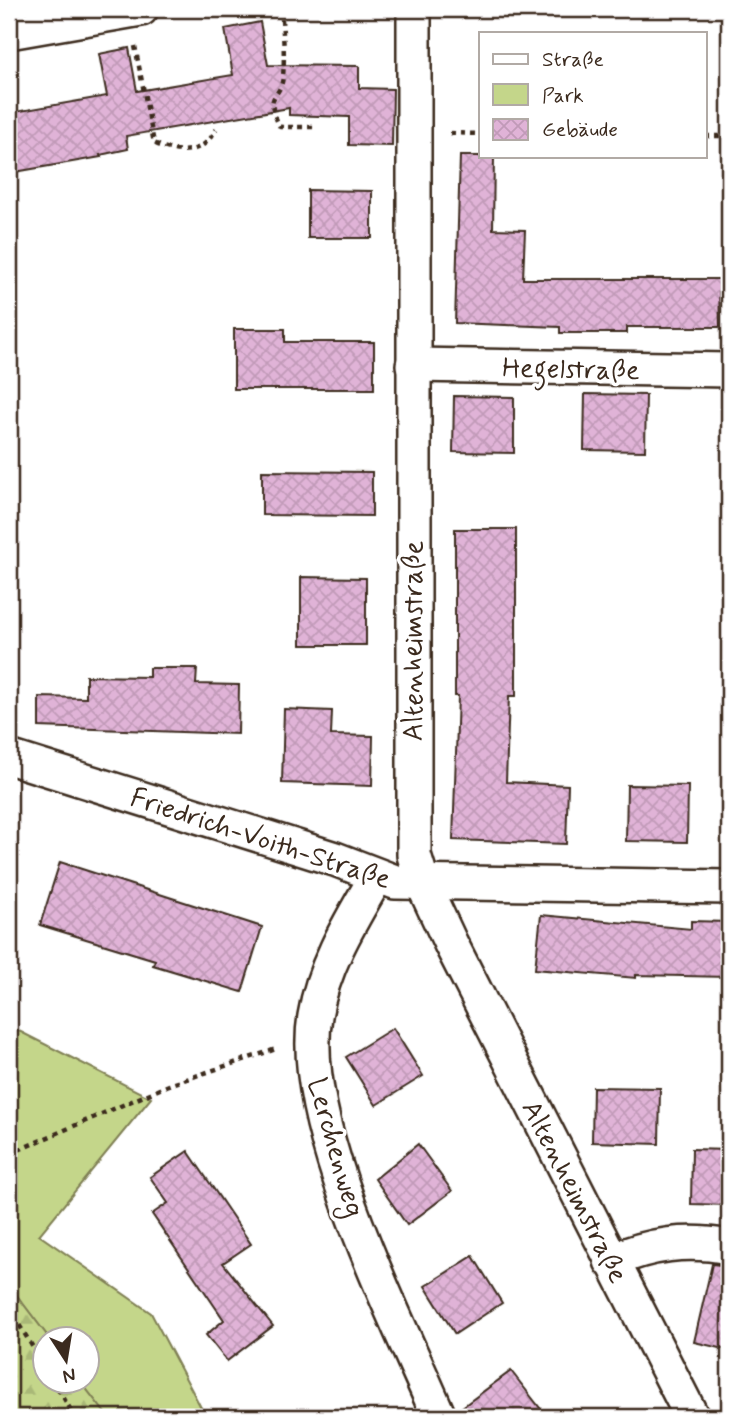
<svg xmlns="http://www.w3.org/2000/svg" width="738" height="1426" viewBox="0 0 738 1426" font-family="Mynerve,sans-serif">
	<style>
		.green { fill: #c4d68a; stroke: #808054; stroke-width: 2 }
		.forest { fill: url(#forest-firs); stroke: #808054; stroke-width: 2 }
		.building { fill: url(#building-cross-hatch); stroke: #3b2a1e; stroke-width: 2 }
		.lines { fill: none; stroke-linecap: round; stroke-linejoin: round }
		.street-casing { stroke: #3b2a1e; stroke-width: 38 }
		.path { stroke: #3b2a1e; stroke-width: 4.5; stroke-dasharray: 5 5; stroke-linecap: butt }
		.street { stroke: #fff; stroke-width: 33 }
		.labels { text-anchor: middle; stroke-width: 7; stroke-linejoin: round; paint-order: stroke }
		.street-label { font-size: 28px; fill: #3b2a1e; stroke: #fff }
	</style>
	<defs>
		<pattern id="forest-firs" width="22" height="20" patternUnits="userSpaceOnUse" patternTransform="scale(1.75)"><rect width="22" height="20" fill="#c4d68a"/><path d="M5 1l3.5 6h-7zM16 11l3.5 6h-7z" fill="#a9b877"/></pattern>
		<pattern id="building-cross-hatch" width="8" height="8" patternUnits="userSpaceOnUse" patternTransform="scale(1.75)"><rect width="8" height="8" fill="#e0b3d7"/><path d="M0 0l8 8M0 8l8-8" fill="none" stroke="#c19ab8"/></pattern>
	</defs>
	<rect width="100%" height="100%" fill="#fff"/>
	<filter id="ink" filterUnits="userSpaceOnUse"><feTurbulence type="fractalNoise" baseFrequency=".0143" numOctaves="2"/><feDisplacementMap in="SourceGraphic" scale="14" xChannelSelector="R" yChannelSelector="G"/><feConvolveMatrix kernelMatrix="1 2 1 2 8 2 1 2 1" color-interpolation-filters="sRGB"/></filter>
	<g filter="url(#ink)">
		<polygon class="green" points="9,1026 151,1098 39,1235 151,1313 206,1417 108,1417 80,1381 88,1380 88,1338 49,1338 9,1285"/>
		<polygon class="forest" points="9,1285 49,1338 46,1338 46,1380 80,1381 108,1417 9,1417"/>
		<g class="building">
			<polygon points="260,22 268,65 359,66 359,88 393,89 392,146 349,145 349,117 289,115 289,108 126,136 128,149 100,155 101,157 9,173 9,113 107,96 99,54 129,48 137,91 233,75 225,29"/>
			<polygon points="460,156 494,156 493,229 525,230 523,279 719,279 720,327 627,327 627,333 560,333 560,327 455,323"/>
			<polygon points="308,190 372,191 372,238 308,238"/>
			<polygon points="234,329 285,329 285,342 374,342 374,389 234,389"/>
			<polygon points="585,394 646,395 645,451 584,450"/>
			<polygon points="454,396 514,397 514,453 453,452"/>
			<polygon points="262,471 372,472 372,516 262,515"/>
			<polygon points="455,529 516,529 516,696 509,696 506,782 568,785 566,844 453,840 458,696 455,696"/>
			<polygon points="301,577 366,578 366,645 301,645"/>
			<polygon points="149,668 197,668 196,684 239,685 238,734 39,727 39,697 86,698 86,676 149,677"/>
			<polygon points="284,709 332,711 331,735 373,736 372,786 282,783"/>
			<polygon points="627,785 688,786 687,842 626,841"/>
			<polygon points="60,862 262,927 242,992 153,965 155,960 40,925"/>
			<polygon points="541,915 691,929 691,921 729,922 729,977 636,975 636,978 535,969"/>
			<polygon points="393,1028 423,1076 376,1105 346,1057"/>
			<polygon points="593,1087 660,1088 659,1144 592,1142"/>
			<polygon points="418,1144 452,1191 407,1225 375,1179"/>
			<polygon points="692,1149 729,1150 729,1205 691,1204"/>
			<polygon points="188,1151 251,1244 223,1263 273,1326 227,1361 206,1335 224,1320 152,1214 168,1203 150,1177"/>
			<polygon points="473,1256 502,1303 455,1334 425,1286"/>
			<polygon points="712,1264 729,1266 729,1350 694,1342"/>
			<polygon points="511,1371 547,1417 458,1417 457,1411"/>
		</g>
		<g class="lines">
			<g class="street-casing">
				<g id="street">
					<polyline points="414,9 414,855 423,884 451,944 692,1417"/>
					<polyline points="9,32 141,9"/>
					<polyline points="413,365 729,370"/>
					<polyline points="9,757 335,859 395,882 729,887"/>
					<path d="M 377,876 C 352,919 323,965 315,1016 C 297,1124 396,1315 439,1417"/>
					<path d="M 611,1261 C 650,1244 687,1239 729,1247"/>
				</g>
			</g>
			<g class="path">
				<path d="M 281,9 C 283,30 285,55 283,76 C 281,101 262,91 280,127 L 315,127"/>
				<path d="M 135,46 L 154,143 C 177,155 204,155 216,129"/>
				<polyline points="450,133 481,134"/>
				<polyline points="705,136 729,136"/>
				<polyline points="9,1154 169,1085 276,1049"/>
				<polyline points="9,1308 46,1369"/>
				<polyline points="53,1380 75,1417"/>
			</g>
			<use href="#street" class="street"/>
		</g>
	</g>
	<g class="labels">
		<g class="street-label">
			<text transform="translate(571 368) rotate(1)" y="10">Hegelstraße</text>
			<text transform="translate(412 641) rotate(-90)" y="10">Altenheimstraße</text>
			<text transform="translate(261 837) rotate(18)" y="10">Friedrich-Voith-Straße</text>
			<text transform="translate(337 1147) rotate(74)" y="10">Lerchenweg</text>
			<text transform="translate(576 1191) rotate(63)" y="10">Altenheimstraße</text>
		</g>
	</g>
	<rect width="738" height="1426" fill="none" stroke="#fff" stroke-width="35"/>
	<rect x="18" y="18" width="703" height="1391" fill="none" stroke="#3b2a1e" stroke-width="2.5" filter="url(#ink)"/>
	<rect x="479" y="32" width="228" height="126" fill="#ffffff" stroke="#b1aaa5" stroke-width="2"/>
	<rect x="493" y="54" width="35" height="10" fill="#ffffff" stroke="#b1aaa5" stroke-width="2"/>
	<text x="542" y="66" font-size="21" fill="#3b2a1e">Straße</text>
	<rect x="493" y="84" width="35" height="21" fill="#c4d68a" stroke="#b1aaa5" stroke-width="2"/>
	<text x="542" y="102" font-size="21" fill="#3b2a1e">Park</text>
	<rect x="493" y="119" width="35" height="21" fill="url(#building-cross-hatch)" stroke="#b1aaa5" stroke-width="2"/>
	<text x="542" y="136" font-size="21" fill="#3b2a1e">Gebäude</text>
	<g transform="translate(66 1360) rotate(168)"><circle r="33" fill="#ffffff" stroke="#b1aaa5" stroke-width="2"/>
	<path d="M0-5L12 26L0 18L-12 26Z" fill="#3b2a1e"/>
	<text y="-10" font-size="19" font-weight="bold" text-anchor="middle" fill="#3b2a1e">N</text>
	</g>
</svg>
